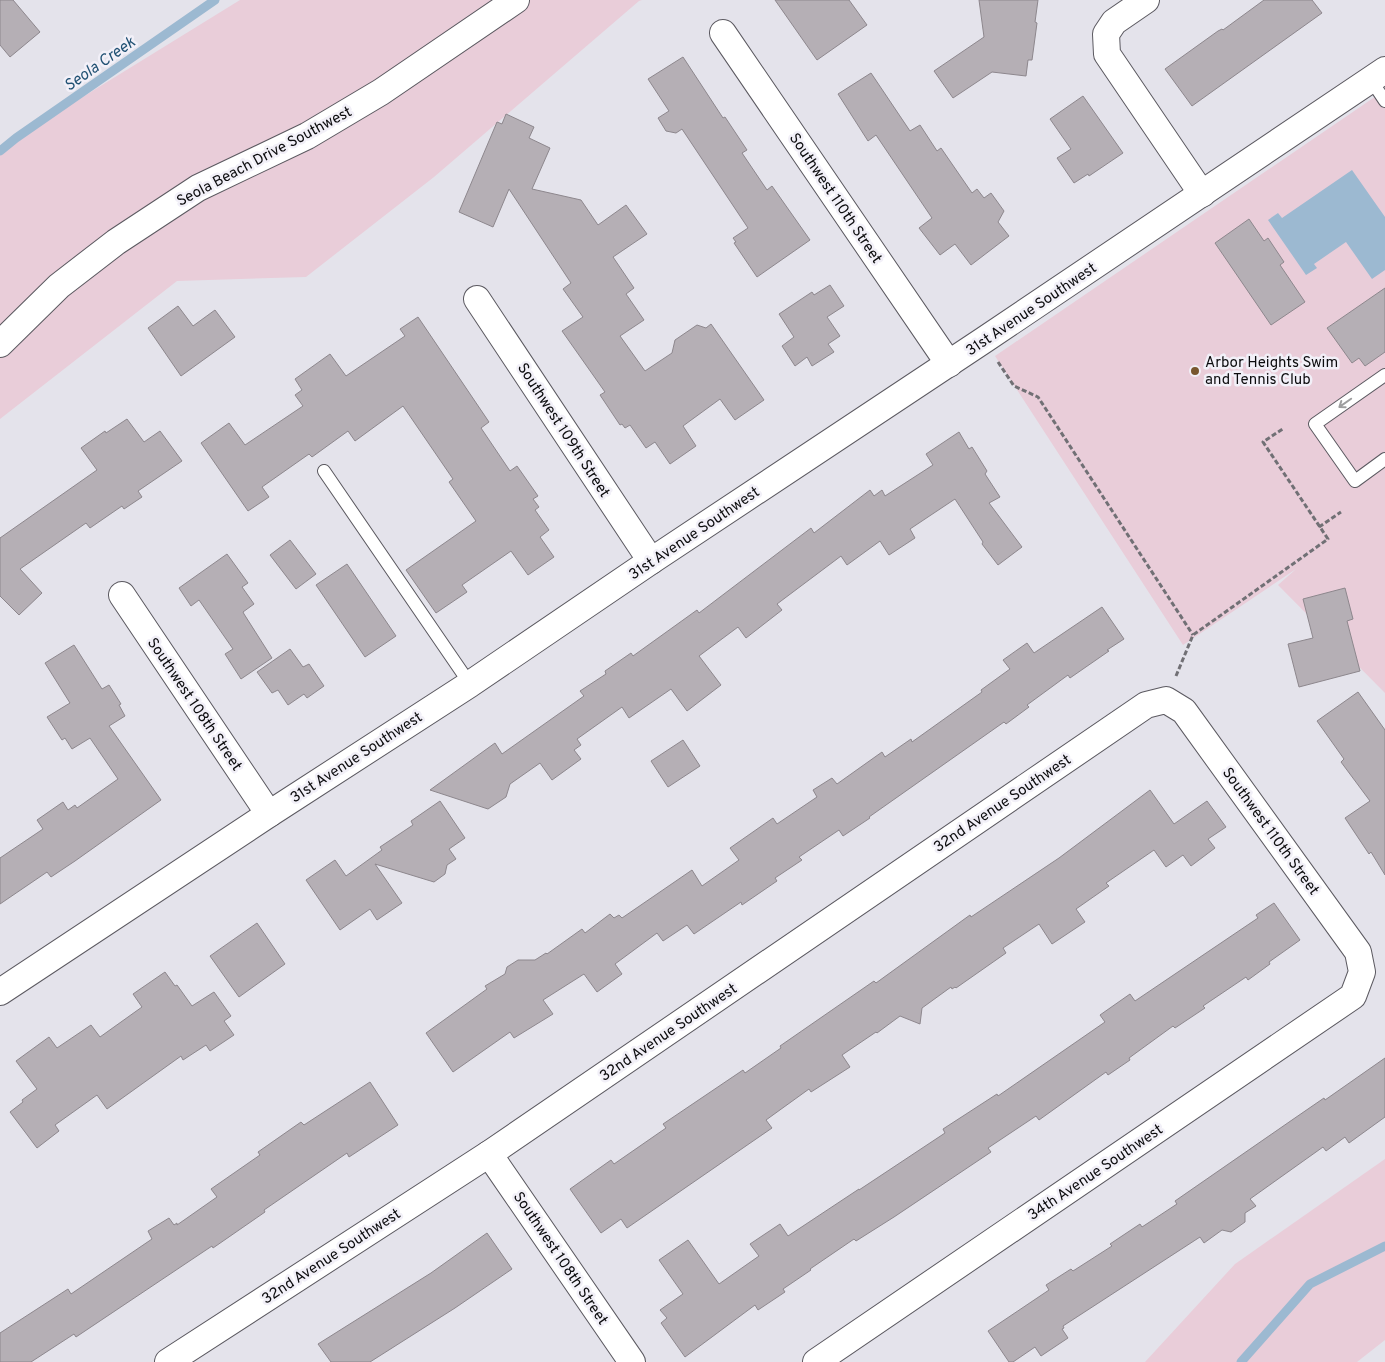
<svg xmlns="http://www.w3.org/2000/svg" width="1385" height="1362" viewBox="0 0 1385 1362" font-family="Overpass,sans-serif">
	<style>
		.green { fill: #e9cdd9 }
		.water { fill: #9cb9d1 }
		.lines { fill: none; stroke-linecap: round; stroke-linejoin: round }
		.stream { stroke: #9cb9d1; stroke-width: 9 }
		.building { fill: #b5afb5; stroke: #8d878d }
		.lane-casing { stroke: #5b5960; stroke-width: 14 }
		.street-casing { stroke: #5b5960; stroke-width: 28 }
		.path { stroke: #717075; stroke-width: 3; stroke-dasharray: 5 2.5; stroke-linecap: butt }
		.lane { stroke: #fff; stroke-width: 12 }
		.street { stroke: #fff; stroke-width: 26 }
		.oneway { stroke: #9e9e9f }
		.poi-dot { fill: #78562e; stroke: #f2f0f8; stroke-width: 2 }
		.labels { text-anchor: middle; stroke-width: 5; stroke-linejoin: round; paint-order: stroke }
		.street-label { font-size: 15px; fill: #0c0c0e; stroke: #f2f0f8 }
		.poi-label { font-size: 15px; fill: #0c0c0e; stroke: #f2f0f8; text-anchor: start }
		.water-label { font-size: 16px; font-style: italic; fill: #215173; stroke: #f2f0f8 }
	</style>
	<rect width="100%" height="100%" fill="#e4e3eb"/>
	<g class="green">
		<polygon points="240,0 642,0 639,1 434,177 306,277 177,281 0,419 0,148"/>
		<polygon points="1385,90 1385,693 1278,585 1296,569 1183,645 995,356"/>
		<polygon points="1385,1159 1385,1340 1357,1362 1145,1362 1235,1264"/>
	</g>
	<polygon class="water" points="1352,170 1385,217 1385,270 1372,279 1346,242 1314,264 1317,268 1306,275 1268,220 1278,213 1282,218"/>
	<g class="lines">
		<g class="stream">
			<polyline points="0,151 16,138 215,0"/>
			<polyline points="1241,1362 1310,1284 1385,1246"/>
		</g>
	</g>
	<g class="building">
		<polygon points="0,0 13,0 40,32 10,57 0,45"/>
		<polygon points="775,0 849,0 867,25 817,60"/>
		<polygon points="979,0 1038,0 1035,22 1037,23 1032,60 1028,60 1026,76 992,72 953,98 934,71 984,37"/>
		<polygon points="1264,0 1312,0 1322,13 1192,106 1165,69 1218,31 1222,29 1223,30"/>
		<polygon points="683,57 723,118 725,117 747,150 742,153 767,190 772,186 810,240 757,277 734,243 736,242 733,238 748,228 682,129 676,133 666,131 658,118 669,111 648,79"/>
		<polygon points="871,73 910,131 920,125 937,151 941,148 972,193 977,189 984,198 991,193 1004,211 998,222 1009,236 971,265 955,244 940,255 919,228 932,218 876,135 868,141 838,94"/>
		<polygon points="1083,96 1123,153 1089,176 1088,174 1074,183 1057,158 1071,149 1050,119"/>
		<polygon points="506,114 534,127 529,138 550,148 532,189 581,200 598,225 626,205 647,234 613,257 634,288 626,294 644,320 620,336 645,371 672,353 675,340 697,325 706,328 711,324 764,400 735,420 720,399 683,426 696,446 670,464 655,442 646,448 630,425 625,428 622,424 620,425 600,395 605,392 562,331 583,317 563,289 571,283 509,189 493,227 459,212 497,122 502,124"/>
		<polygon points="1249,219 1264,241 1268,238 1284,262 1280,265 1305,302 1271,325 1215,243"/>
		<polygon points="830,285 844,306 827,317 840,336 828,344 834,352 812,366 807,357 795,366 782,346 794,337 779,314 812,292 814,295"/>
		<polygon points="1385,288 1385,352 1365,366 1359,358 1352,363 1327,328"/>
		<polygon points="178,306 193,326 215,310 235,337 181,376 148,328"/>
		<polygon points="418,317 489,422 481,428 510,471 517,466 538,496 533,499 539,507 535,510 549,530 540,537 554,557 528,575 511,551 462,585 467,592 436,613 406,570 476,521 449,482 453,479 403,406 355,441 348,431 312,457 309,454 262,487 269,497 248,511 201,443 229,423 245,445 303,406 295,395 302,390 295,379 330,354 346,376 405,336 400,329"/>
		<polygon points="127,419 144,442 160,431 182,461 138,491 142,497 124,509 122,506 90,528 86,523 20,569 42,593 19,615 0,596 0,538 97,470 81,448 105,431 106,433"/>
		<polygon points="959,432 969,449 972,447 987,471 985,474 1000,497 989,503 1022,547 998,565 982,544 983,542 955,499 910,529 915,538 889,555 880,541 847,565 841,556 777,604 782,610 746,638 738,627 699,656 721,685 687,711 671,689 629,718 622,707 577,739 581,745 574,750 581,759 552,780 540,763 510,784 506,797 488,809 430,790 495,743 502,754 584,696 580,691 606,674 605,671 631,653 633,656 697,610 699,613 811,528 814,533 870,490 874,496 882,490 885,496 933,465 926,454"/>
		<polygon points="290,540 316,574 296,589 270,555"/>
		<polygon points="227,554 248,583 242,587 254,604 243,612 244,614 272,658 241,679 225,654 233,649 199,600 191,606 179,588"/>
		<polygon points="347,564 396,636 365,657 316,585"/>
		<polygon points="1345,588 1353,619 1347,621 1360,671 1299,687 1288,644 1313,638 1303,599"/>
		<polygon points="1102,607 1124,639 1107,650 1109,651 1070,678 1068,675 1027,705 1029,707 1006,724 1004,722 869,817 870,818 843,836 839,830 799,857 802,860 775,878 777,881 742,905 741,902 694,934 687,925 663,941 657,933 615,964 622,974 597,992 584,974 543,1000 553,1014 514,1038 510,1032 453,1072 426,1033 487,989 485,986 505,974 507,967 518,960 535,960 546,953 547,954 582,929 585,933 610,914 614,918 619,915 622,918 692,870 702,886 739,860 730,848 773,818 777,824 817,797 813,790 832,778 837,784 882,752 885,757 911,739 912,742 982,692 981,690 1010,669 1003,660 1027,643 1034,653"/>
		<polygon points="74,645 102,689 109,685 121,704 119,705 125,716 109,726 161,800 75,861 51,877 47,872 0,904 0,858 43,829 37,820 63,802 68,810 75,805 77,808 118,779 90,738 72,749 65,738 62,740 47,717 70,703 45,663"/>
		<polygon points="290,649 303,667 309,664 324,686 307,698 304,694 288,705 278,690 272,693 257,672"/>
		<polygon points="1358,692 1385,730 1385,875 1371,852 1369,854 1345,818 1370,801 1341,762 1344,759 1317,721"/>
		<polygon points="683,740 700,766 668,787 651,761"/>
		<polygon points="1150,790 1174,824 1207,801 1226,827 1208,839 1215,848 1191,866 1183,855 1166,867 1154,850 1106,883 1109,886 1076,909 1085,922 1052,944 1039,924 1003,948 1006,953 956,988 955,987 952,989 951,987 922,1008 920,1024 900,1016 877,1033 876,1032 842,1055 850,1067 811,1092 809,1089 766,1120 772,1128 627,1228 621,1219 601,1233 570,1189 611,1160 614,1164 666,1128 663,1124 743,1070 745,1073 781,1048 780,1046 874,981 876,983 970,915 971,917 1059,858"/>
		<polygon points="440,801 465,838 449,849 456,859 447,865 445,874 434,882 375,864 402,903 377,920 370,909 340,930 306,880 335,860 346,876 382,850 380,847 413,825 411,821"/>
		<polygon points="1274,903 1300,940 1269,962 1270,964 1248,980 1246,977 1203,1006 1205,1008 1175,1028 1173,1026 1129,1058 1130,1060 1108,1075 1106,1072 1039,1120 1036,1116 988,1148 991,1152 894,1217 856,1241 854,1239 810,1269 811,1270 783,1289 785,1292 758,1310 755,1305 685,1357 661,1323 667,1318 660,1310 683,1294 659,1260 688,1240 719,1284 759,1256 750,1244 780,1224 788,1236 859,1189 859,1190 945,1133 943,1129 997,1094 998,1096 1105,1022 1100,1015 1130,994 1135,1001 1258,918 1256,915"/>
		<polygon points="257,923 285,964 239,997 210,956"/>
		<polygon points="165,972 175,986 177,985 192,1006 214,992 231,1016 224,1021 234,1035 210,1051 206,1045 183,1060 181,1056 107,1109 97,1095 55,1125 59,1131 37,1148 10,1112 23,1102 22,1100 37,1089 16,1061 49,1037 57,1048 91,1025 100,1037 142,1007 133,994"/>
		<polygon points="1385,1058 1385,1117 1349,1143 1345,1137 1326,1151 1323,1147 1250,1199 1256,1206 1245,1213 1245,1222 1231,1232 1222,1230 1204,1243 1200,1237 1063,1326 1064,1328 1062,1329 1068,1338 1041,1356 1035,1347 1013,1362 1009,1362 988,1331 1049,1290 1046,1285 1071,1269 1073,1271 1112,1246 1110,1244 1140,1224 1142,1227 1177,1204 1175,1201 1292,1120 1324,1098 1325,1100"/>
		<polygon points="370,1082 398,1125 349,1157 347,1153 264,1210 265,1212 213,1248 212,1246 76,1337 74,1334 31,1362 0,1362 0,1333 68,1289 71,1294 152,1239 148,1231 169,1218 174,1225 177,1223 177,1225 217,1197 211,1189 260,1155 258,1152 301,1122 304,1125"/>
		<polygon points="487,1233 512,1269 455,1308 370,1362 331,1362 318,1344 431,1273"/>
	</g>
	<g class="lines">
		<g class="lane-casing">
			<g id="lane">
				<polyline points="1371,80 1385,101"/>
				<polyline points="1385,375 1315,424 1355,481 1385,459"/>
				<polyline points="324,471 470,684"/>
			</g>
		</g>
		<g class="street-casing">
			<g id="street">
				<polyline points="1146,0 1114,22 1106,34 1107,54 1202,194"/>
				<polyline points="723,33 949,364"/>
				<polyline points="477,299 651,561"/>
				<polyline points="0,344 59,286 116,242 198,188 307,136 381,92 516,0"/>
				<polyline points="122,595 269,814"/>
				<polyline points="0,992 269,814 470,684 651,561 984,340 1385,70"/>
				<polyline points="489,1154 632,1362"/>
				<polyline points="168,1362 489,1154 1146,705 1166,700 1184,711 1358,952 1362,972 1353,996 816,1362"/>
			</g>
		</g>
		<g class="path">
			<polyline points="998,362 1014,386 1038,397 1193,635"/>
			<polyline points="1319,527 1341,512"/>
			<polyline points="1176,676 1193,635 1328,539 1263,442 1284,428"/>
		</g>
		<use href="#lane" class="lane"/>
		<use href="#street" class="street"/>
	</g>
	<defs><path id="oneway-shaft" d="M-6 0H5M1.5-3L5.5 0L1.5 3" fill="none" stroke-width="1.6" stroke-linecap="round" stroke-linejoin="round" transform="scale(1.25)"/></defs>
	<use class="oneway" href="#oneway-shaft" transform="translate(1345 403) rotate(145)"/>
	<circle class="poi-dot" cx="1195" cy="371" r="5"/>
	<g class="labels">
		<g class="street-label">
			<text transform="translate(264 156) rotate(-28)" y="5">Seola Beach Drive Southwest</text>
			<text transform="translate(836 198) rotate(56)" y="5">Southwest 110th Street</text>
			<text transform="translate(1031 309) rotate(-34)" y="5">31st Avenue Southwest</text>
			<text transform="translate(564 430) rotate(57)" y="5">Southwest 109th Street</text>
			<text transform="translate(694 533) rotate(-34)" y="5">31st Avenue Southwest</text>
			<text transform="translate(195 704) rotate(56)" y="5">Southwest 108th Street</text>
			<text transform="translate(356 757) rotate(-33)" y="5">31st Avenue Southwest</text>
			<text transform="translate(1002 803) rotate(-34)" y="5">32nd Avenue Southwest</text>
			<text transform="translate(1271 831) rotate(54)" y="5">Southwest 110th Street</text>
			<text transform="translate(668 1032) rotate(-34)" y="5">32nd Avenue Southwest</text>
			<text transform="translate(1095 1172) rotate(-34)" y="5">34th Avenue Southwest</text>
			<text transform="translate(331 1256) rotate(-33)" y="5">32nd Avenue Southwest</text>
			<text transform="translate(561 1258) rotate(56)" y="5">Southwest 108th Street</text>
		</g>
		<g class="poi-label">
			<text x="1205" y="367">Arbor Heights Swim<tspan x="1205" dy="17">and Tennis Club</tspan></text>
		</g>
		<g class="water-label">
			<text transform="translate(99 63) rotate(-35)" y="6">Seola Creek</text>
		</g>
	</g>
</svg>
